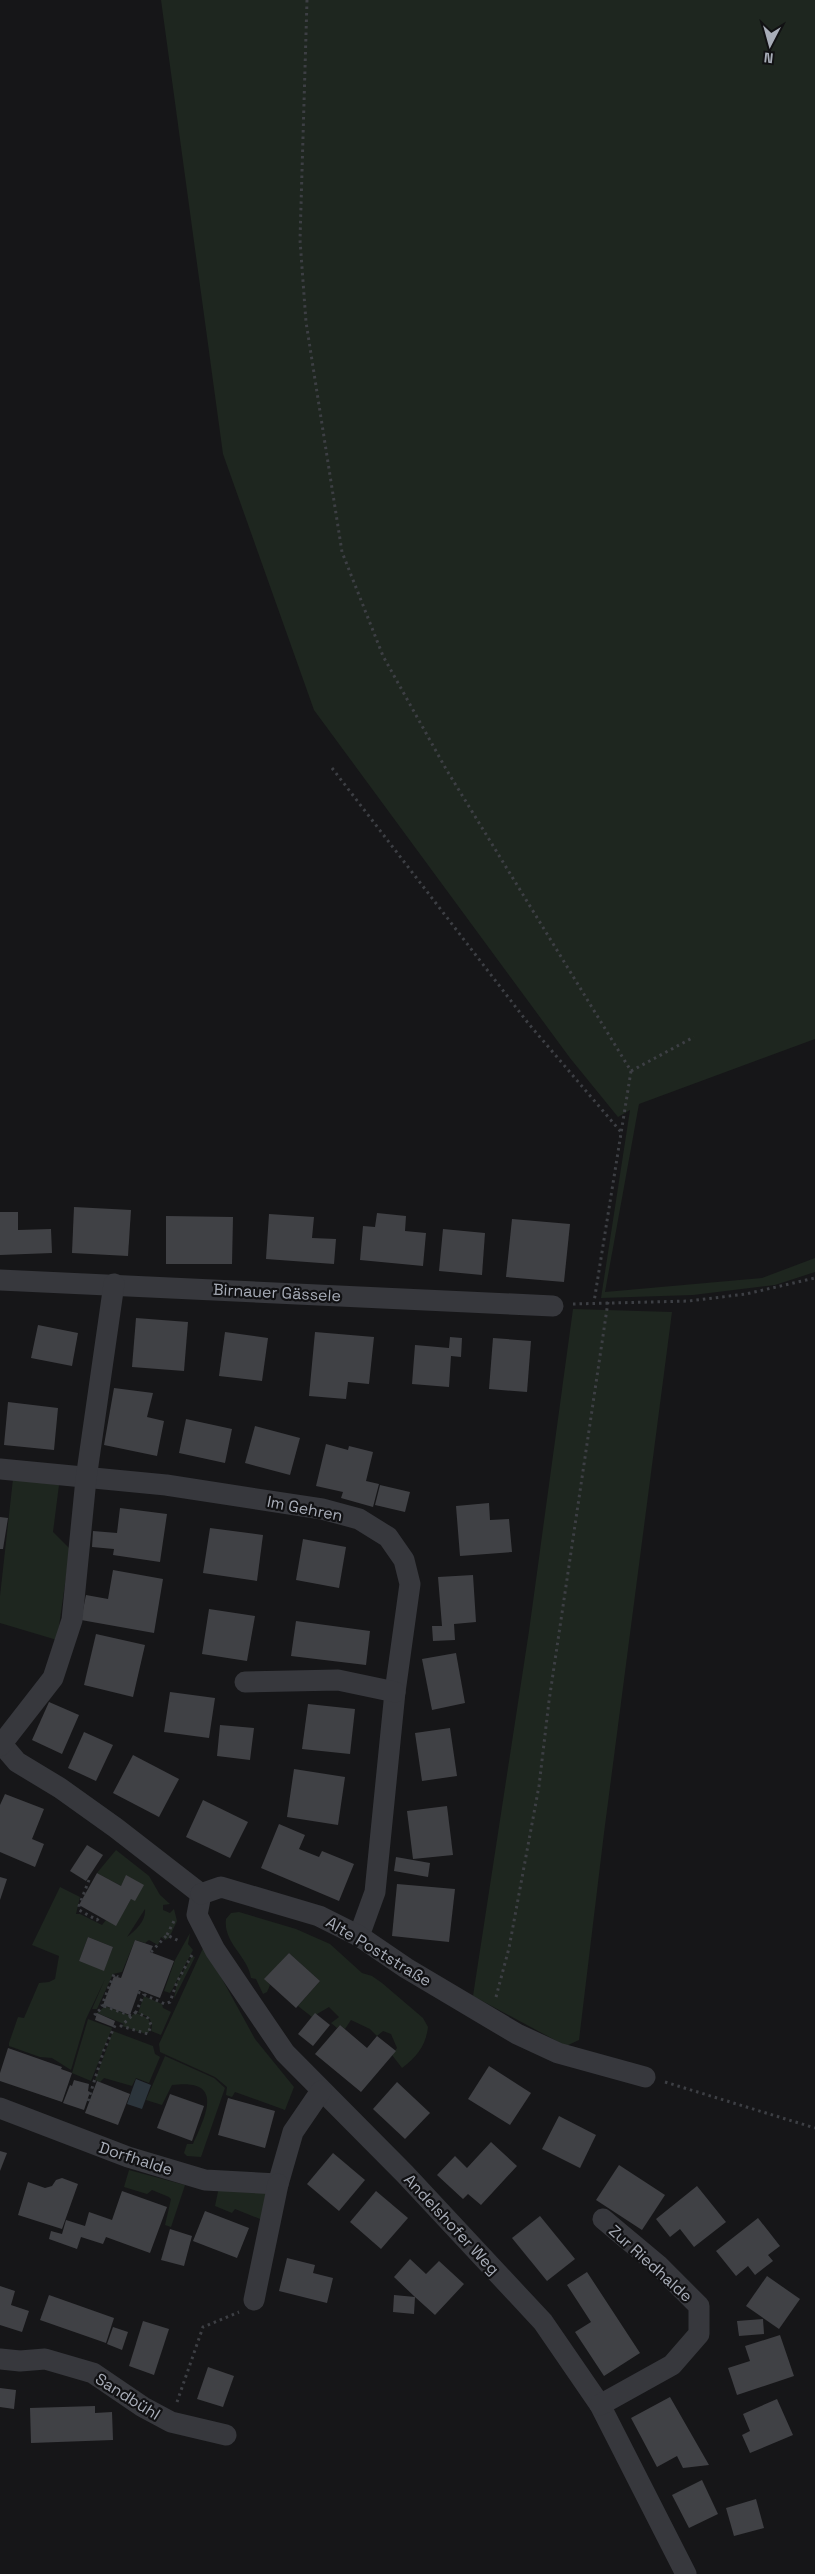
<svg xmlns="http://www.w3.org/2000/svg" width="815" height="2574" viewBox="0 0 815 2574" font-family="'Space Grotesk',sans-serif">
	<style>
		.green { fill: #1e261f; fill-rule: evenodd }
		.water { fill: #2c353c }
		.building { fill: #404145 }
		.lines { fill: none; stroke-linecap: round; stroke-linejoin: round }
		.path { stroke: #3d3f44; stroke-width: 3; stroke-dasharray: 2.5 4; stroke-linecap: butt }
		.street { stroke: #37383d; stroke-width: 21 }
		.labels { text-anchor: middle; stroke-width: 4.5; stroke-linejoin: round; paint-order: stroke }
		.street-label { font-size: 16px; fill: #a8adb8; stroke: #111113 }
	</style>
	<rect width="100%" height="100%" fill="#161618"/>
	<g class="green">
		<polygon points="161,0 815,0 815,1039 639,1104 605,1292 762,1278 815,1258 815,1272 775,1285 693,1295 601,1298 630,1110 618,1117 570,1058 314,710 223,454"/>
		<polygon points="573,1309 672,1312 604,1833 579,2040 566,2046 473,1996 529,1631"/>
		<polygon points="13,1479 59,1485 53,1532 70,1549 57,1640 0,1623 0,1596"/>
		<path d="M 116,1850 L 149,1876 L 160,1895 L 170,1904 L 163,1905 L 163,1910 L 170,1913 L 174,1909 L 177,1921 L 169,1938 L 165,1940 L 161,1937 L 158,1945 L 149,1940 L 145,1943 L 135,1940 L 122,1972 L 113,1974 L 97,2009 L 92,2009 L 105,1979 L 86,2019 L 71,2070 L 52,2058 L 40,2057 L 9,2046 L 9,2043 L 18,2017 L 24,2018 L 39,1983 L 49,1982 L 55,1979 L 59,1956 L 32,1945 L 60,1887 L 80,1897 L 76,1914 L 80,1914 L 102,1925 L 106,1920 L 116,1925 L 131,1899 L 127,1876 L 121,1886 L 97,1873 ZM 145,1909 C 146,1921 136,1930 127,1937 ZM 88,1937 L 113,1947 L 104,1970 L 79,1961 Z"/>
		<path d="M 239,1912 L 296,1929 L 330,1944 L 362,1973 L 372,1976 L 382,1983 L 423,2018 L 428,2027 C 426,2045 417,2057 402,2068 L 392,2055 L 397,2048 L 391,2034 L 383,2031 L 377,2036 L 370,2029 L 351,2020 L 345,2029 L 340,2025 L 337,2028 L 331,2023 L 339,2017 L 329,2007 L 312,2017 L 298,2006 L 320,1981 L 289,1953 L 265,1979 L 270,1985 L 267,1992 L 263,1994 L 256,1979 L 251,1978 C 248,1956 223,1943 226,1919 L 231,1913 Z"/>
		<polygon points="190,1933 188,1944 193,1950 172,1990 170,1993 164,1991 175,1960"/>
		<polygon points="204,1946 255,2039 294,2087 285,2110 235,2092 232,2097 226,2095 227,2087 215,2077 160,2052 159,2044"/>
		<polygon points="192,1956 195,1957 174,1999 177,1982"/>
		<polygon points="144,1996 162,2004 163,2008 171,2012 161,2035 151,2031 152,2025 149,2017 138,2013"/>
		<polygon points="105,2006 131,2016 136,2013 148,2018 151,2025 149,2032 146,2034 122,2026 124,2024 97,2013"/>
		<polygon points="88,2019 112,2028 91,2081 72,2073"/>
		<polygon points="113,2031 153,2046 155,2054 160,2057 149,2083 136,2078 132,2086 104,2078 100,2082 95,2080"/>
		<path d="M 165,2056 L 214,2078 L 225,2088 L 201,2157 L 187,2156 L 184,2153 L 187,2144 L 193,2144 C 206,2115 225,2078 172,2085 L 162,2105 L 146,2100 Z"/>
		<polygon points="129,2170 185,2185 171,2227 165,2225 171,2199 169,2197 152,2190 147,2194 124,2187"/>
		<polygon points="219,2187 267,2191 265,2221 235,2209 232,2213 215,2206"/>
	</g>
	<polygon class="water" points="136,2079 151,2085 142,2109 127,2104"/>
	<g class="building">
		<polygon points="74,1207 131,1210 128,1256 72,1253"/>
		<polygon points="0,1212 18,1212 18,1230 51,1229 52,1253 0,1255"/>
		<polygon points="377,1213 406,1216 405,1231 426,1233 423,1266 360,1260 363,1226 375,1227"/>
		<polygon points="269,1214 314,1217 312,1238 336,1239 334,1264 266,1259"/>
		<polygon points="166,1216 233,1217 232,1264 166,1264"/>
		<polygon points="512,1219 570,1224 564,1282 506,1277"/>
		<polygon points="443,1229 485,1233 482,1275 439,1271"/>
		<polygon points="136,1318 188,1322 184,1371 132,1367"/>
		<polygon points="38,1325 78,1333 72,1366 31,1358"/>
		<polygon points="225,1332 268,1338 262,1381 219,1376"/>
		<polygon points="315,1332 374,1337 369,1384 348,1382 346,1399 309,1396"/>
		<polygon points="450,1337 462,1338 461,1357 451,1356 449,1387 412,1384 415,1345 449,1348"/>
		<polygon points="493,1338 531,1341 527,1392 489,1389"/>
		<polygon points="114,1388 153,1393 147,1417 164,1421 157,1456 104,1445"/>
		<polygon points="8,1402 58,1408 54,1450 4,1445"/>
		<polygon points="186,1419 232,1429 225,1463 179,1453"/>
		<polygon points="255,1426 300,1438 290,1475 245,1463"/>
		<polygon points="326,1444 348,1450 349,1446 373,1452 366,1481 379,1484 373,1507 341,1498 343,1492 316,1486"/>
		<polygon points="380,1485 410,1492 405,1512 375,1505"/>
		<polygon points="489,1503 490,1520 509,1519 512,1552 460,1556 456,1506"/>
		<polygon points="120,1508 167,1514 160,1562 113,1555 114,1549 92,1547 93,1531 117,1533"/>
		<polygon points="0,1517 8,1518 3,1549 0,1549"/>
		<polygon points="210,1528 263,1535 257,1581 203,1573"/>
		<polygon points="303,1539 346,1547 339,1588 296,1580"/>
		<polygon points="113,1570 163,1579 154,1633 81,1620 86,1595 108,1599"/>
		<polygon points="473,1575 476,1622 454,1624 455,1640 433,1641 432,1626 442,1626 438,1577"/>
		<polygon points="209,1609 255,1616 247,1661 202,1654"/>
		<polygon points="296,1621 370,1631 366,1665 291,1656"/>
		<polygon points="96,1634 145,1645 133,1697 84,1685"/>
		<polygon points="456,1653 465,1703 432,1710 422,1659"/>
		<polygon points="170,1692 215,1698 209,1738 164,1732"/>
		<polygon points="49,1702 79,1715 62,1754 32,1740"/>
		<polygon points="308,1704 355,1709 350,1754 302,1749"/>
		<polygon points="220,1725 254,1728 250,1760 217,1756"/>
		<polygon points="450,1728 457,1776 422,1781 415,1733"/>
		<polygon points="84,1732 113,1745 96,1781 68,1768"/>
		<polygon points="133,1755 179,1779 159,1817 113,1793"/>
		<polygon points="294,1769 345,1777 338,1825 287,1817"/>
		<polygon points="5,1794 44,1809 32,1839 44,1844 35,1867 0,1852 0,1805"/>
		<polygon points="203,1800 248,1822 230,1858 186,1837"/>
		<polygon points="447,1806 453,1855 413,1859 407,1811"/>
		<polygon points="279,1824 305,1835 299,1849 319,1857 322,1851 354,1864 339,1901 261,1868"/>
		<polygon points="87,1845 103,1855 86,1881 70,1871"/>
		<polygon points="396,1857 430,1863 428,1877 394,1871"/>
		<polygon points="97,1873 121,1886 126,1875 144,1885 135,1901 131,1899 116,1926 79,1905"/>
		<polygon points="0,1877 7,1879 0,1900"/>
		<polygon points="397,1884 455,1889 449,1942 392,1936"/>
		<polygon points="88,1937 113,1947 104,1971 79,1961"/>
		<polygon points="135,1940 153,1946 150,1952 174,1961 160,1998 139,1990 130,2015 103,2005 114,1976 121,1978"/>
		<polygon points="289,1953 320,1981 296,2008 264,1979"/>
		<polygon points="97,2013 115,2021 113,2027 95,2020"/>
		<polygon points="315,2013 330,2025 313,2046 298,2034"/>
		<polygon points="340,2025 367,2048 377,2036 396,2051 361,2092 315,2054"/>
		<polygon points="8,2048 62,2067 61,2069 72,2073 62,2102 0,2081 0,2073"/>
		<polygon points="489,2066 531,2093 510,2125 468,2099"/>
		<polygon points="74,2080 89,2084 88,2091 90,2092 84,2110 63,2103 70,2085 72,2086"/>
		<polygon points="97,2081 130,2094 118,2125 85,2113"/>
		<polygon points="397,2082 430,2113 405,2139 373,2109"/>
		<polygon points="170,2094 204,2106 192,2141 157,2128"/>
		<polygon points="228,2098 275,2111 265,2148 218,2135"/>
		<polygon points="559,2116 596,2135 580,2168 542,2149"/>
		<polygon points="491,2142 517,2166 481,2205 468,2194 463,2199 437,2175 455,2156 467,2168"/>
		<polygon points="0,2151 7,2153 0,2171"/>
		<polygon points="333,2153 365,2180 339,2211 307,2184"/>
		<polygon points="619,2165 665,2195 642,2230 596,2200"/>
		<polygon points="62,2178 78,2184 62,2229 18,2215 28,2182 45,2188 52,2186 56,2180"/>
		<polygon points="697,2186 726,2222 694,2247 680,2229 670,2237 656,2219"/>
		<polygon points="122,2191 167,2207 150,2253 106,2237 103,2244 81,2237 77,2249 49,2239 51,2231 62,2234 66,2220 85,2226 89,2212 112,2220"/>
		<polygon points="376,2191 408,2218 381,2249 350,2222"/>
		<polygon points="205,2211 249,2228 237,2258 193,2241"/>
		<polygon points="540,2216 575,2259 547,2281 512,2238"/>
		<polygon points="758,2218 780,2246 768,2255 773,2261 755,2275 748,2266 736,2276 716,2251"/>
		<polygon points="170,2229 192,2236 184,2266 161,2260"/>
		<polygon points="287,2258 315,2265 313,2273 333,2278 327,2303 279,2291"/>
		<polygon points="410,2259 426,2274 439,2261 464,2284 435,2315 415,2297 414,2314 393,2312 394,2295 415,2297 394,2277"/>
		<polygon points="587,2272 640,2353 604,2376 575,2332 591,2322 567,2285"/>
		<polygon points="767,2276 800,2299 779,2329 746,2306"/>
		<polygon points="0,2286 15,2291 11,2305 29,2311 22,2332 0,2325"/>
		<polygon points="49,2295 114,2318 106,2343 40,2320"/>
		<polygon points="763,2319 764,2334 739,2336 737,2321"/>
		<polygon points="143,2321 169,2329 154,2375 129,2366"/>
		<polygon points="113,2327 128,2332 122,2350 107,2344"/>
		<polygon points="780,2335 794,2376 737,2395 728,2368 750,2361 745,2346"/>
		<polygon points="208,2367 234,2376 223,2407 197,2399"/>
		<polygon points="0,2388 16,2390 14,2409 0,2407"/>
		<polygon points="670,2397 709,2465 683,2468 677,2456 657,2467 631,2418"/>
		<polygon points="777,2399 793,2435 750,2453 742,2435 750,2431 743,2414"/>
		<polygon points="95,2406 95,2413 112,2412 113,2440 31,2443 30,2408"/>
		<polygon points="702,2480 718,2514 689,2528 672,2495"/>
		<polygon points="756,2499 764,2528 734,2536 726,2508"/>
	</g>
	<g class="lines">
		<g class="path">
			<polyline points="307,0 300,240 306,322 342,552 383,656 446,769 631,1071 594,1302"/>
			<polyline points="332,768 528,1023 621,1132"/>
			<polyline points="631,1071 694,1037"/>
			<polyline points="573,1304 689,1301 746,1294 815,1278"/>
			<polyline points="89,1880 79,1906 79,1910 97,1920 100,1917"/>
			<polyline points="167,1935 175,1919"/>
			<polyline points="151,1952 167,1935 179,1941"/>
			<polyline points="138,1992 165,2004 170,2002 177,1982 193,1953"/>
			<polyline points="496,1997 509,1948 539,1786 549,1701 608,1302"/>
			<polyline points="104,2006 102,2005 114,1974 118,1977"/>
			<polyline points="104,2006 132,2016"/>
			<polyline points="136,2012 121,2026 148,2034 151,2025 148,2018 136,2012 144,1994"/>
			<polyline points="97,2015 95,2014 104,2006"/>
			<polyline points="665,2082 815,2128"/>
			<polyline points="88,2101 104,2050 116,2023"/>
			<polyline points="177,2402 203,2327 239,2312"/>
		</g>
		<g class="street">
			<polyline points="0,1280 553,1306"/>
			<polyline points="0,1469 166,1485 322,1509 359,1519 388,1537 404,1560 410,1584 395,1692 375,1892 359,1936"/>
			<polyline points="245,1682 338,1680 395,1692"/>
			<polyline points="0,1742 17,1762 60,1788 116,1828 201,1894"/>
			<polyline points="0,1746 53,1678 72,1620 86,1479 114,1284"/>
			<polyline points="201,1894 197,1915 215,1950 285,2053 405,2174 543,2322 600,2405 686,2574"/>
			<polyline points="201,1894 221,1887 319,1916 359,1936 406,1968 517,2034 558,2053 645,2077"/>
			<polyline points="0,2108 128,2157 205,2180 278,2184 293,2132 321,2091"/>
			<polyline points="254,2300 278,2184"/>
			<polyline points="0,2359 20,2361 45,2359 93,2373 143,2407 171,2422 226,2435"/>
			<polyline points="600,2405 672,2365 699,2334 699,2306 658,2265 603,2219"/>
		</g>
	</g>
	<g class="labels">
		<g class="street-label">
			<text transform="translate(277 1292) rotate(3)" y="6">Birnauer Gässele</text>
			<text transform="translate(305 1508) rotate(11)" y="6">Im Gehren</text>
			<text transform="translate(379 1951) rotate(31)" y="6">Alte Poststraße</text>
			<text transform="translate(136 2158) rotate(18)" y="6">Dorfhalde</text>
			<text transform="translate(452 2224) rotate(47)" y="6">Andelshofer Weg</text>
			<text transform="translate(651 2263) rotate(42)" y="6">Zur Riedhalde</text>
			<text transform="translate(128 2396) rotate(32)" y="6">Sandbühl</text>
		</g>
	</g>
	<g transform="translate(770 45) rotate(186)" stroke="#111113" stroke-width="4" paint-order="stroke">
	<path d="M0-4L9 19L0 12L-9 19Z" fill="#a8adb8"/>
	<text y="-8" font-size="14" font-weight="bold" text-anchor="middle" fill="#a8adb8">N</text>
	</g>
</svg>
